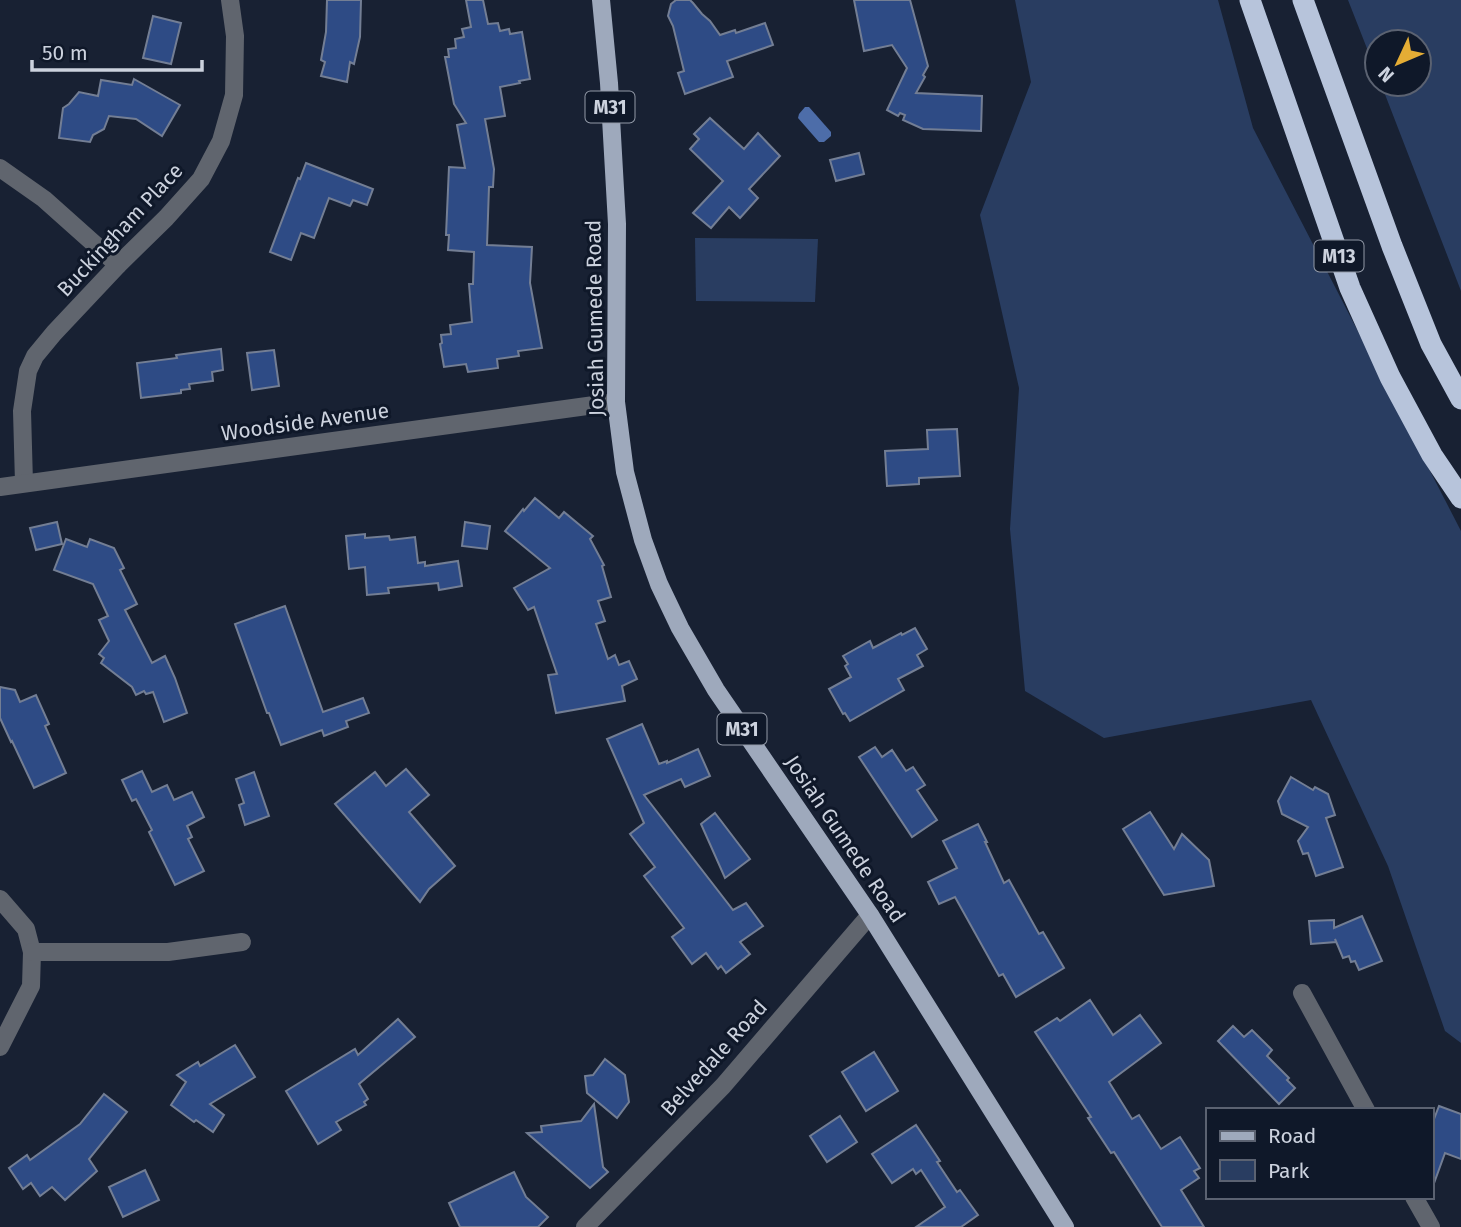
<svg xmlns="http://www.w3.org/2000/svg" width="1461" height="1227" viewBox="0 0 1461 1227" font-family="'Fira Sans',sans-serif">
	<style>
		.green { fill: #293d61 }
		.water { fill: #4d6da9 }
		.building { fill: #2e4b85; stroke: #737e94; stroke-width: 2 }
		.lines { fill: none; stroke-linecap: round; stroke-linejoin: round }
		.minor { stroke: #60656e; stroke-width: 18 }
		.major { stroke: #9ea9bc; stroke-width: 18 }
		.highway { stroke: #b7c4db; stroke-width: 21 }
		.labels { text-anchor: middle; stroke-width: 6; stroke-linejoin: round; paint-order: stroke }
		.shield { fill: #0f1829; stroke: #939aa8; stroke-width: 2 }
		.shield-label { font-size: 19px; font-weight: bold; fill: #ccd2de }
		.street-label { font-size: 21px; fill: #ccd2de; stroke: #0f1829 }
	</style>
	<rect width="100%" height="100%" fill="#182133"/>
	<g class="green">
		<polygon points="1015,0 1218,0 1253,128 1461,531 1461,1043 1445,1031 1388,866 1311,700 1104,738 1025,691 1010,529 1019,388 980,215 1031,82"/>
		<polygon points="1348,0 1461,0 1461,291 1381,84 1419,84 1419,42 1377,42 1377,74"/>
		<polygon points="695,238 818,239 815,302 696,301"/>
	</g>
	<polygon class="water" points="805,107 809,107 831,132 831,136 824,142 819,142 798,118 799,114"/>
	<g class="building">
		<polygon points="327,0 361,0 360,37 354,64 350,62 347,82 321,76 325,62 321,60 326,32"/>
		<polygon points="466,0 483,0 488,24 498,23 500,31 509,29 510,34 522,32 530,79 519,81 520,83 500,87 505,116 485,119 494,169 493,187 489,187 487,245 532,247 530,283 542,348 518,351 519,356 497,359 498,368 468,372 466,364 444,367 440,344 442,343 441,335 451,334 450,325 472,322 469,284 473,284 474,252 448,250 449,235 446,235 449,167 465,168 457,125 466,123 454,104 445,57 449,57 448,49 456,48 455,39 464,37 462,29 471,27"/>
		<polygon points="676,0 690,0 693,3 702,14 710,21 720,35 735,30 736,33 765,23 773,45 727,61 733,77 685,94 678,73 684,71 673,26 668,16 671,4"/>
		<polygon points="854,0 910,0 928,66 923,75 925,77 916,93 982,96 981,131 923,129 903,120 905,115 900,113 898,116 887,110 907,68 892,45 864,51"/>
		<polygon points="153,16 181,23 171,64 143,58"/>
		<polygon points="134,79 180,105 162,136 136,119 109,116 104,129 93,135 90,142 59,138 63,108 69,104 79,92 98,96 101,80 132,85"/>
		<polygon points="710,118 744,149 758,133 780,156 749,189 758,198 740,218 729,207 711,228 693,213 723,181 690,149 699,139 694,134"/>
		<polygon points="859,153 864,174 836,181 830,160"/>
		<polygon points="306,163 373,189 367,205 353,200 350,206 329,198 314,238 301,233 291,260 270,252 298,178 300,179"/>
		<polygon points="221,349 223,370 212,372 213,381 189,384 190,389 181,390 181,393 141,398 137,363 177,358 176,355"/>
		<polygon points="274,350 279,386 252,390 247,353"/>
		<polygon points="957,429 960,476 919,478 919,484 887,486 885,451 928,449 927,430"/>
		<polygon points="535,498 559,518 564,512 593,536 590,539 604,565 602,566 611,597 598,601 605,621 596,624 608,659 615,655 619,665 629,661 637,679 622,686 625,701 556,713 548,675 557,674 534,607 528,610 514,588 550,568 505,531 523,509 524,511"/>
		<polygon points="57,522 62,544 36,550 30,528"/>
		<polygon points="465,522 490,526 487,549 462,546"/>
		<polygon points="365,534 365,538 389,536 390,540 415,537 418,563 425,562 425,566 458,561 462,586 439,590 438,583 388,588 389,593 367,595 365,567 349,569 346,536"/>
		<polygon points="66,539 87,547 90,539 114,548 124,568 120,570 137,604 125,610 152,663 165,656 175,678 187,713 164,722 153,692 146,694 144,691 136,695 132,687 101,663 104,658 99,654 109,641 99,620 108,616 93,584 54,570"/>
		<polygon points="285,606 323,712 363,698 369,713 346,721 348,727 324,736 322,730 281,745 269,713 267,713 235,624"/>
		<polygon points="915,628 927,649 917,655 923,666 898,679 904,690 850,721 845,713 843,714 829,689 851,677 845,666 848,664 843,656 870,641 873,648 901,633 902,635"/>
		<polygon points="0,687 15,690 20,702 36,695 49,724 45,726 66,773 34,788 12,741 11,742 0,718"/>
		<polygon points="642,724 659,764 667,761 667,763 698,749 710,776 685,787 681,779 644,795 733,910 746,903 763,926 740,942 750,954 726,973 721,966 718,969 706,953 692,964 672,937 684,928 644,876 655,867 630,834 644,823 607,739"/>
		<polygon points="875,747 882,757 892,750 906,771 913,767 925,785 917,790 937,820 912,837 859,757"/>
		<polygon points="406,769 429,795 409,812 455,866 429,889 420,902 335,804 375,772 386,786"/>
		<polygon points="142,771 152,792 167,785 174,800 192,792 204,817 187,826 192,837 188,839 204,871 175,885 149,832 152,830 136,799 132,801 122,780"/>
		<polygon points="254,772 269,816 245,825 239,805 244,803 236,779"/>
		<polygon points="1291,777 1313,790 1315,787 1328,794 1335,815 1326,818 1343,867 1316,876 1308,853 1303,854 1298,841 1308,827 1282,814 1278,801"/>
		<polygon points="1150,812 1174,849 1182,834 1209,860 1214,886 1164,895 1123,829"/>
		<polygon points="715,813 750,859 725,878 701,824"/>
		<polygon points="978,824 987,842 985,842 1004,883 1009,880 1039,934 1043,932 1064,968 1016,997 1003,974 999,976 955,897 939,904 928,882 957,868 943,841"/>
		<polygon points="1362,916 1382,961 1359,970 1355,961 1351,962 1349,956 1343,958 1335,939 1336,942 1311,944 1309,921 1334,920 1334,928"/>
		<polygon points="1090,1000 1113,1035 1140,1015 1161,1043 1109,1082 1132,1119 1139,1115 1161,1149 1180,1137 1200,1168 1194,1171 1199,1178 1181,1190 1204,1227 1162,1227 1114,1152 1111,1153 1088,1118 1091,1117 1035,1032 1057,1018 1060,1021"/>
		<polygon points="398,1019 415,1037 359,1084 368,1099 364,1102 366,1105 336,1122 341,1130 318,1144 286,1091 355,1049 358,1055"/>
		<polygon points="1233,1026 1244,1037 1252,1030 1272,1050 1267,1056 1289,1078 1287,1080 1295,1088 1279,1104 1218,1041"/>
		<polygon points="235,1045 255,1077 210,1104 224,1115 213,1132 196,1120 194,1122 171,1105 186,1082 177,1075 198,1062 200,1066"/>
		<polygon points="874,1052 898,1091 866,1111 842,1072"/>
		<polygon points="605,1059 625,1075 629,1102 617,1118 587,1093 585,1076 593,1075"/>
		<polygon points="104,1094 127,1112 89,1159 97,1171 65,1200 52,1187 40,1196 31,1183 23,1189 9,1168 27,1155 30,1160 80,1124"/>
		<polygon points="594,1104 603,1167 608,1172 590,1188 527,1133 542,1132 541,1126 581,1121"/>
		<polygon points="1439,1106 1461,1114 1461,1159 1445,1153 1433,1186 1431,1186 1431,1127"/>
		<polygon points="840,1116 857,1142 827,1162 810,1136"/>
		<polygon points="916,1125 940,1161 937,1162 957,1192 960,1190 978,1215 961,1227 916,1227 945,1207 921,1170 916,1174 913,1169 892,1183 872,1154"/>
		<polygon points="145,1170 159,1200 123,1217 109,1187"/>
		<polygon points="514,1172 526,1197 548,1217 538,1227 460,1227 449,1203"/>
	</g>
	<g class="lines">
		<g class="minor">
			<polyline points="0,168 44,199 118,265"/>
			<polyline points="24,483 22,411 28,371 35,356 54,333 118,265 166,218 201,179 221,141 234,95 235,36 230,0"/>
			<polyline points="0,487 616,402"/>
			<polyline points="0,899 26,929 32,952 31,986 0,1047"/>
			<polyline points="32,952 168,952 242,942"/>
			<polyline points="1302,993 1366,1110"/>
			<polyline points="1414,1197 1431,1227"/>
			<polyline points="585,1227 723,1086 870,915"/>
		</g>
		<polyline class="major" points="601,0 609,83 617,224 616,402 625,472 643,540 659,584 680,628 716,690 870,915 1065,1227"/>
		<g class="highway">
			<polyline points="1250,0 1350,288 1390,377 1432,455 1461,498"/>
			<polyline points="1303,0 1392,246 1431,344 1461,399"/>
		</g>
	</g>
	<g class="labels">
		<g class="shield">
			<rect x="585.5" y="91.5" width="49" height="31" rx="5"/>
			<rect x="1314.5" y="240.5" width="49" height="31" rx="5"/>
			<rect x="717.5" y="713.5" width="49" height="31" rx="5"/>
		</g>
		<g class="shield-label">
			<text x="610" y="114">M31</text>
			<text x="1339" y="263">M13</text>
			<text x="742" y="736">M31</text>
		</g>
		<g class="street-label">
			<text transform="translate(120 230) rotate(-47)" y="7">Buckingham Place</text>
			<text transform="translate(595 318) rotate(-91)" y="7">Josiah Gumede Road</text>
			<text transform="translate(305 422) rotate(-8)" y="7">Woodside Avenue</text>
			<text transform="translate(845 839) rotate(56)" y="7">Josiah Gumede Road</text>
			<text transform="translate(714 1058) rotate(-48)" y="7">Belvedale Road</text>
		</g>
	</g>
	<rect x="1206" y="1108" width="228" height="91" fill="#0f1829" stroke="#5b6271" stroke-width="2"/>
	<rect x="1220" y="1131" width="35" height="10" fill="#9ea9bc" stroke="#5b6271" stroke-width="2"/>
	<text x="1268" y="1143" font-size="21" fill="#ccd2de">Road</text>
	<rect x="1220" y="1160" width="35" height="21" fill="#293d61" stroke="#5b6271" stroke-width="2"/>
	<text x="1268" y="1178" font-size="21" fill="#ccd2de">Park</text>
	<g transform="translate(1398 63) rotate(226)"><circle r="33" fill="#0f1829" stroke="#5b6271" stroke-width="2"/>
	<path d="M0-5L12 26L0 18L-12 26Z" fill="#e5ad35"/>
	<text y="-10" font-size="19" font-weight="bold" text-anchor="middle" fill="#ccd2de">N</text>
	</g>
	<path d="M32 60v10h170v-10" fill="none" stroke="#ccd2de" stroke-width="3.5"/>
	<text x="42" y="60" font-size="21" fill="#ccd2de" stroke="#0f1829" stroke-width="5" paint-order="stroke">50 m</text>
</svg>
